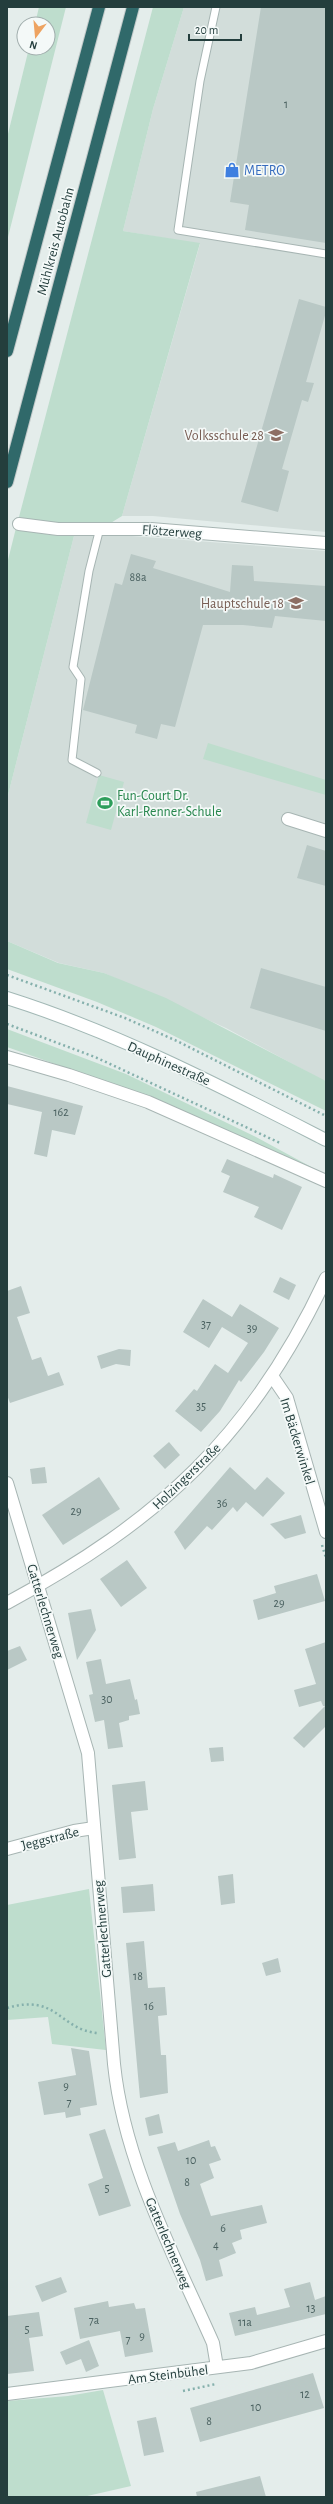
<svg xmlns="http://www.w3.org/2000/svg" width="333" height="2504" viewBox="0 0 333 2504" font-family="'Alegreya Sans',sans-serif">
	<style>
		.built { fill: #d2ddda }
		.green { fill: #beddcd }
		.building { fill: #b9c8c5 }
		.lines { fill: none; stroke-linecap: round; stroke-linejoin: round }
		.lane-casing { stroke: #a7b5b3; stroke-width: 9 }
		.street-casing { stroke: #a7b5b3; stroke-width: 14 }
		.secondary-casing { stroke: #a2b8b5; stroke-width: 14 }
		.highway-casing { stroke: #c2c9c9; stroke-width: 14 }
		.path { stroke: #85b0ac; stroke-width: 2.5; stroke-dasharray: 2 3; stroke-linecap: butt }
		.lane { stroke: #fff; stroke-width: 7 }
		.street { stroke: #fff; stroke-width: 12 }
		.secondary { stroke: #fff; stroke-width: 12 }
		.highway { stroke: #30696a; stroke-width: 12 }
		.labels { text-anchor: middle; stroke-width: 3.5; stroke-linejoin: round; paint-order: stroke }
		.number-label { font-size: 12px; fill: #49605f }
		.shop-label { font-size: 14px; fill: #366cbe; stroke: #f4f9f8; text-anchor: start }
		.street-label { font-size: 14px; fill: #243e3d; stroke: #f4f9f8 }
		.education-label { font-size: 14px; fill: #785e54; stroke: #f4f9f8; text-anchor: end }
		.leisure-label { font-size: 14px; fill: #27864d; stroke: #f4f9f8; text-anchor: start }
	</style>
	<rect width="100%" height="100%" fill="#e4edeb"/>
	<g class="built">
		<polygon points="184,7 326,7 326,532 153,516 122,516 200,244 123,231 153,109"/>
		<polygon points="74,536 132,536 326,551 326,1082 226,1028 104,973 59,963 7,941 7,799"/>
	</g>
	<g class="green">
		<polygon points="39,7 66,7 7,241 7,138 29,48 48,48 48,24 35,24"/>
		<polygon points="153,7 184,7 153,109 123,231 200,243 122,516 109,524 39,523 19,517"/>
		<polygon points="16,528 51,535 74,536 7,799 7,564"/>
		<polygon points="208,743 326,780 326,795 203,759"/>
		<polygon points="99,775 124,782 111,830 86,823"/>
		<polygon points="7,941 58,963 104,973 166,998 324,1080 326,1082 326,1111 156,1027 97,1002 7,969"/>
		<polygon points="7,1029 126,1074 256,1137 326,1175 148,1097 7,1047"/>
		<polygon points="89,1889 106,2050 52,2044 48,2017 7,2020 7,1905"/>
		<polygon points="103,2390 131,2486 83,2497 7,2497 7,2401 68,2396"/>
	</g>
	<g class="building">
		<polygon points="261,7 326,7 326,243 245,230 249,205 230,202"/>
		<polygon points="299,299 326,307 326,312 306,382 314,383 308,402 302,400 282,469 289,471 278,512 241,502"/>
		<polygon points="131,554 156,561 153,568 230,592 232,565 253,566 254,581 326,586 326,621 275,616 272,628 243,625 203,625 175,727 161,724 157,739 135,733 137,725 83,710 115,583 122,585"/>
		<polygon points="307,845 326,851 326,886 297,878"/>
		<polygon points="261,968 326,987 326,1031 250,1008"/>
		<polygon points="7,1086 83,1106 75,1135 52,1130 47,1157 34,1154 42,1112 7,1104"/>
		<polygon points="227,1159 273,1178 274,1174 302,1187 282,1230 254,1217 259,1207 223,1192 230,1176 221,1172"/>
		<polygon points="280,1277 296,1285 289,1300 273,1292"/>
		<polygon points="21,1286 30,1313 17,1317 32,1360 41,1357 48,1376 59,1372 64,1385 10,1403 7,1395 7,1291"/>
		<polygon points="203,1299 232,1317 240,1304 279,1328 264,1352 241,1382 239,1380 220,1411 201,1432 175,1411 194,1389 197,1391 215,1364 228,1373 248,1343 222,1327 209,1348 183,1332"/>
		<polygon points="119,1349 131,1350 130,1366 116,1364 101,1369 97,1356"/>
		<polygon points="169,1442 180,1455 165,1469 153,1456"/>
		<polygon points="45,1467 47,1483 32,1484 30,1469"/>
		<polygon points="230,1467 255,1490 267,1477 285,1493 263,1517 246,1502 237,1512 233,1507 212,1530 207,1526 185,1550 174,1532"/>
		<polygon points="99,1477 120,1509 63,1545 42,1515"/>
		<polygon points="301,1515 306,1533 285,1539 270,1524"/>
		<polygon points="127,1560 147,1588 121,1607 100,1579"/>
		<polygon points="317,1574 325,1601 258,1620 253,1600 276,1593 274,1586"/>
		<polygon points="91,1609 96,1630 77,1660 68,1613"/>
		<polygon points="326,1642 326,1726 304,1748 293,1738 325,1706 323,1706 321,1701 299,1707 294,1690 316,1684 305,1649"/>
		<polygon points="20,1646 27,1660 7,1670 7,1651"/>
		<polygon points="101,1659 106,1684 130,1679 135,1700 137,1699 140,1714 129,1716 129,1720 119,1723 123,1747 108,1749 104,1720 95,1722 89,1695 93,1694 86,1662"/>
		<polygon points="223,1747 224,1761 211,1762 209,1748"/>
		<polygon points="145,1781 148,1810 131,1812 136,1858 119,1860 112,1785"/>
		<polygon points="233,1874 235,1903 221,1905 218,1876"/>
		<polygon points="153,1884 155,1911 123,1913 121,1887"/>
		<polygon points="144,1941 148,1988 165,1987 167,2015 158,2016 161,2055 166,2055 168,2093 140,2098 126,1943"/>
		<polygon points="278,1958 281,1972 266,1976 262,1963"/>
		<polygon points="71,2048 89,2051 97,2105 80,2108 81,2115 66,2118 65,2112 44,2115 38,2082 76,2075"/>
		<polygon points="159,2114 163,2133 149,2136 145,2118"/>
		<polygon points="105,2129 131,2206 99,2216 88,2184 103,2178 89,2134"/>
		<polygon points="209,2140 211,2147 215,2146 221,2160 209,2164 214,2178 200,2184 211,2216 262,2205 267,2223 240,2230 242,2239 232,2243 236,2253 219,2260 223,2276 206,2281 200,2260 180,2214 157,2147 175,2142 178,2151"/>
		<polygon points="61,2277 67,2292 42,2302 35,2286"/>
		<polygon points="310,2282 315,2300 326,2296 326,2314 235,2336 229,2313 255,2307 257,2315 290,2307 284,2289"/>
		<polygon points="108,2301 109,2307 134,2303 136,2309 145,2308 153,2352 125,2357 120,2331 80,2339 74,2308"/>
		<polygon points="39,2312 43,2336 29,2338 34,2371 7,2374 7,2316"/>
		<polygon points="89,2340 99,2366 86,2372 81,2359 66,2365 60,2352"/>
		<polygon points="313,2373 324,2408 200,2442 190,2408"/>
		<polygon points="156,2417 164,2452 144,2456 137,2421"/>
		<polygon points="260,2476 266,2497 197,2497 196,2492"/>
	</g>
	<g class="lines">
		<g class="lane-casing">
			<g id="lane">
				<polyline points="216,7 200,81 178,230 326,254"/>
				<polyline points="97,773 72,760 81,679 73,667 89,571 100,528"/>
			</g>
		</g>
		<g class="street-casing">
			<g id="street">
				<polyline points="19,524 58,529 151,529 326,543"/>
				<polyline points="288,819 326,831"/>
				<polyline points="7,1057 69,1075 148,1102 326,1181"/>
				<polyline points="272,1376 287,1398 326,1532"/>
				<path d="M 7,1483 L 88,1753 L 114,2064 C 124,2162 174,2255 213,2343 L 217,2367"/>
				<path d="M 7,1603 C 159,1521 252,1436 326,1278"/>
				<polyline points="7,1849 74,1831 94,1828"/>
				<polyline points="7,2394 251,2363 326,2341"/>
			</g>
		</g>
		<g class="secondary-casing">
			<path id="secondary" d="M 7,998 C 118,1033 222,1087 326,1140"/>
		</g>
		<g class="highway-casing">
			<g id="highway">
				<polyline points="7,351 99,7"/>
				<polyline points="7,482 133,7"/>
			</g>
		</g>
		<g class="path">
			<polyline points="7,975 125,1018 177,1041 326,1116"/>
			<polyline points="7,1024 95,1057 280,1143"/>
			<polyline points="322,1545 326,1558"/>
			<path d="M 7,2008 C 58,1993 59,2030 98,2033"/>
			<polyline points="183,2391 216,2384"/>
		</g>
		<use href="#lane" class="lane"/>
		<use href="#street" class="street"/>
		<use href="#secondary" class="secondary"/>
		<use href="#highway" class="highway"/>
	</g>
	<defs>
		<g id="shop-bare" transform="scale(1.2)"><path d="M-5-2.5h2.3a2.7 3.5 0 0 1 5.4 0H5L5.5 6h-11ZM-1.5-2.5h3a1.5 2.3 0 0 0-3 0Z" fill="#3f7fe0" stroke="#f4f9f8" stroke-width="2.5" paint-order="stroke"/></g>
		<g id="school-bare" transform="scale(1.2)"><path d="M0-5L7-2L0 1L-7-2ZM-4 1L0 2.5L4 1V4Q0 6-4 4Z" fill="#8d6e63" stroke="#f4f9f8" stroke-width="2.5" paint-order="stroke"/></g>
		<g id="stadium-bare" transform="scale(1.2)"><path d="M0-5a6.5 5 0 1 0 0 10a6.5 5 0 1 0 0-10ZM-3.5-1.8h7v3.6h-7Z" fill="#2e9e5b" stroke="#f4f9f8" stroke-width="2.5" paint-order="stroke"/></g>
	</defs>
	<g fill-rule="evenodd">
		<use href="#shop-bare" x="232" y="170"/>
		<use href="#school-bare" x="276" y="435"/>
		<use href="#school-bare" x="296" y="603"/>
		<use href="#stadium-bare" x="105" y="803"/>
	</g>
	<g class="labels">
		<g class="number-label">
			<text x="286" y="108">1</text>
			<text x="138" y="581">88a</text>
			<text x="61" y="1116">162</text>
			<text x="206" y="1328">37</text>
			<text x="252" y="1332">39</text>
			<text x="201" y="1410">35</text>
			<text x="222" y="1507">36</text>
			<text x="76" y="1515">29</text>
			<text x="279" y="1607">29</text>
			<text x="107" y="1703">30</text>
			<text x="138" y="1980">18</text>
			<text x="149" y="2010">16</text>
			<text x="66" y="2090">9</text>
			<text x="69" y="2106">7</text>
			<text x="191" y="2164">10</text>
			<text x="187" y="2186">8</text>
			<text x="107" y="2192">5</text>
			<text x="223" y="2232">6</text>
			<text x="216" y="2249">4</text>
			<text x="311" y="2312">13</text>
			<text x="94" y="2324">7a</text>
			<text x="245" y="2326">11a</text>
			<text x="27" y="2333">5</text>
			<text x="142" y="2340">9</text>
			<text x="128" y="2343">7</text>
			<text x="305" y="2398">12</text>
			<text x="256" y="2411">10</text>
			<text x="209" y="2425">8</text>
		</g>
		<g class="shop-label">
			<text x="244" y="175">METRO</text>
		</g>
		<g class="street-label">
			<text transform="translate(55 241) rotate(-75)" y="5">Mühlkreis Autobahn</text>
			<text transform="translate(172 531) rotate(4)" y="5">Flötzerweg</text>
			<text transform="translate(169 1063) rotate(24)" y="5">Dauphinestraße</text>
			<text transform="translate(298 1441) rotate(73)" y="5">Im Bäckerwinkel</text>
			<text transform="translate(186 1476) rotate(-44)" y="5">Holzingerstraße</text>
			<text transform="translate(46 1611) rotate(73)" y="5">Gatterlechnerweg</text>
			<text transform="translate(50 1838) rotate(-14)" y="5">Jeggstraße</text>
			<text transform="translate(102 1929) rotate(-95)" y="5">Gatterlechnerweg</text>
			<text transform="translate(169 2243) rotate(67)" y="5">Gatterlechnerweg</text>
			<text transform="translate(168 2374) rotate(-7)" y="5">Am Steinbühel</text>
		</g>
		<g class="education-label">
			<text x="264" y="440">Volksschule 28</text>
			<text x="284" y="608">Hauptschule 18</text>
		</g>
		<g class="leisure-label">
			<text x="117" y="800">Fun-Court Dr.<tspan x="117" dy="16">Karl-Renner-Schule</tspan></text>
		</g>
	</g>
	<rect width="333" height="2504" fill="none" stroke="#243e3d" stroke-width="16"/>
	<g transform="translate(36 36) rotate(196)"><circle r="19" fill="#f4f9f8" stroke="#a1aead"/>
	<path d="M0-3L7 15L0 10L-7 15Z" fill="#eea361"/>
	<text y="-6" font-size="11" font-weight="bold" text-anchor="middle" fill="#243e3d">N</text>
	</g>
	<path d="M189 34v6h52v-6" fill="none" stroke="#243e3d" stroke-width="2"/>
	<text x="195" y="34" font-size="12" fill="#243e3d" stroke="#f4f9f8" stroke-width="3" paint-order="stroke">20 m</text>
</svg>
